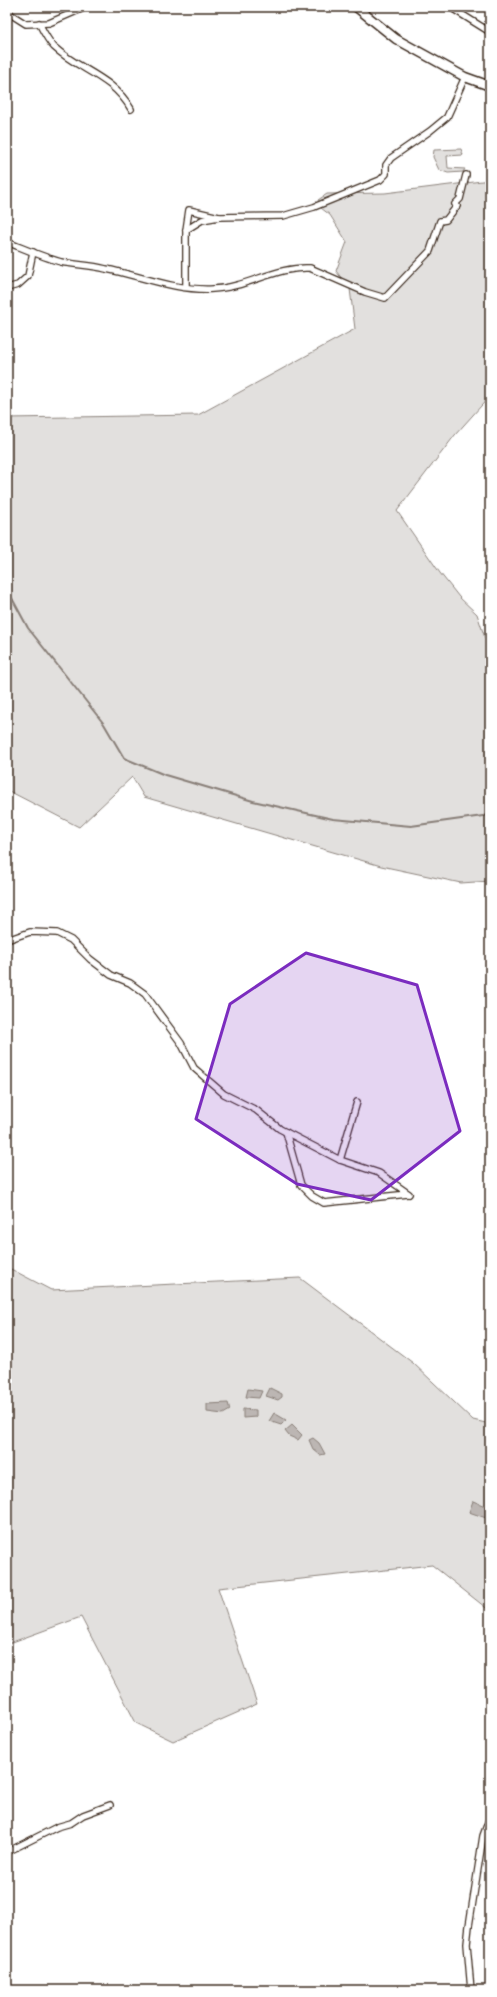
<svg xmlns="http://www.w3.org/2000/svg" width="497" height="1997" viewBox="0 0 497 1997" font-family="Itim,sans-serif">
	<style>
		.green { fill: #e2e0de; stroke: #8e857e }
		.water { fill: #bcb6b3; stroke: #887e77 }
		.lines { fill: none; stroke-linecap: round; stroke-linejoin: round }
		.stream { stroke: #887e77; stroke-width: 2 }
		.street-casing { stroke: #3b2a1e; stroke-width: 8 }
		.secondary-casing { stroke: #3b2a1e; stroke-width: 11 }
		.street { stroke: #fff; stroke-width: 5.5 }
		.secondary { stroke: #fff; stroke-width: 8 }
		.marked { fill: #7b2cbf; fill-opacity: 0.2; stroke: #7b2cbf; stroke-width: 3; stroke-linejoin: round }
	</style>
	<rect width="100%" height="100%" fill="#fff"/>
	<filter id="ink" filterUnits="userSpaceOnUse"><feTurbulence type="fractalNoise" baseFrequency=".025" numOctaves="2"/><feDisplacementMap in="SourceGraphic" scale="8" xChannelSelector="R" yChannelSelector="G"/><feConvolveMatrix kernelMatrix="1 2 1 2 8 2 1 2 1" color-interpolation-filters="sRGB"/></filter>
	<g filter="url(#ink)">
		<g class="green">
			<polygon points="461,149 463,155 447,156 448,168 465,169 463,172 448,173 439,170 433,157 434,150"/>
			<polygon points="490,180 490,396 455,435 397,511 440,573 459,597 477,614 490,653 490,881 461,883 381,866 144,797 132,777 79,827 7,790 7,418 198,415 355,329 350,289 336,271 347,242 330,215 321,208 318,200 327,194 385,193"/>
			<polygon points="7,1267 51,1290 300,1278 413,1363 473,1420 490,1424 490,1611 432,1565 218,1588 257,1704 173,1741 136,1723 81,1617 7,1644"/>
		</g>
		<g class="water">
			<polygon points="270,1388 282,1394 282,1397 278,1400 266,1396"/>
			<polygon points="248,1389 262,1391 259,1398 246,1397"/>
			<polygon points="228,1403 230,1410 223,1414 207,1412 207,1404"/>
			<polygon points="243,1409 256,1410 256,1417 243,1418"/>
			<polygon points="274,1413 286,1420 281,1425 269,1421"/>
			<polygon points="292,1425 302,1435 298,1440 289,1436 285,1431"/>
			<polygon points="313,1438 319,1443 325,1454 320,1455 313,1449 309,1440"/>
			<polygon points="473,1501 490,1508 489,1519 469,1512"/>
		</g>
		<g class="lines">
			<polyline class="stream" points="7,589 28,628 104,724 124,758 165,775 253,801 333,819 411,826 490,815"/>
			<g class="street-casing">
				<g id="street">
					<polyline points="450,7 490,32"/>
					<polyline points="7,12 26,24 49,23 86,7"/>
					<path d="M 39,23 C 43,31 48,41 54,47 C 80,71 112,76 131,109"/>
					<polyline points="186,230 202,220 219,217 283,216 314,207 380,180 386,174 386,165 391,158 430,131 447,117 465,77"/>
					<path d="M 7,242 C 25,249 43,257 61,262 C 76,265 91,265 106,269 C 141,276 176,291 213,289 C 246,288 277,266 310,268 L 365,292 L 385,298 L 430,251 L 440,221 L 446,220 L 457,206 L 455,204 L 460,199 L 466,175"/>
					<polyline points="186,287 186,230 189,210 219,217"/>
					<polyline points="7,288 18,285 28,276 33,252"/>
					<polyline points="7,940 30,932 57,933 71,940 90,959 111,975 130,983 145,994 181,1043 194,1068 224,1094 256,1110 280,1129 340,1160 379,1173 409,1194"/>
					<polyline points="286,1132 301,1185 312,1196 324,1203 408,1194"/>
					<polyline points="340,1160 357,1102"/>
					<polyline points="7,1852 57,1827 71,1823 83,1815 110,1805"/>
					<polyline points="471,1990 467,1944 469,1926 483,1836 490,1817"/>
				</g>
			</g>
			<g class="secondary-casing">
				<polyline id="secondary" points="356,7 396,39 465,77 490,86"/>
			</g>
			<use href="#street" class="street"/>
			<use href="#secondary" class="secondary"/>
		</g>
	</g>
	<path class="marked" d="M 306,953 L 417,985 L 460,1131 L 371,1200 L 297,1184 L 196,1119 L 230,1004 Z"/>
	<rect width="497" height="1997" fill="none" stroke="#fff" stroke-width="24"/>
	<rect x="12" y="12" width="473" height="1973" fill="none" stroke="#3b2a1e" stroke-width="1.5" filter="url(#ink)"/>
</svg>
